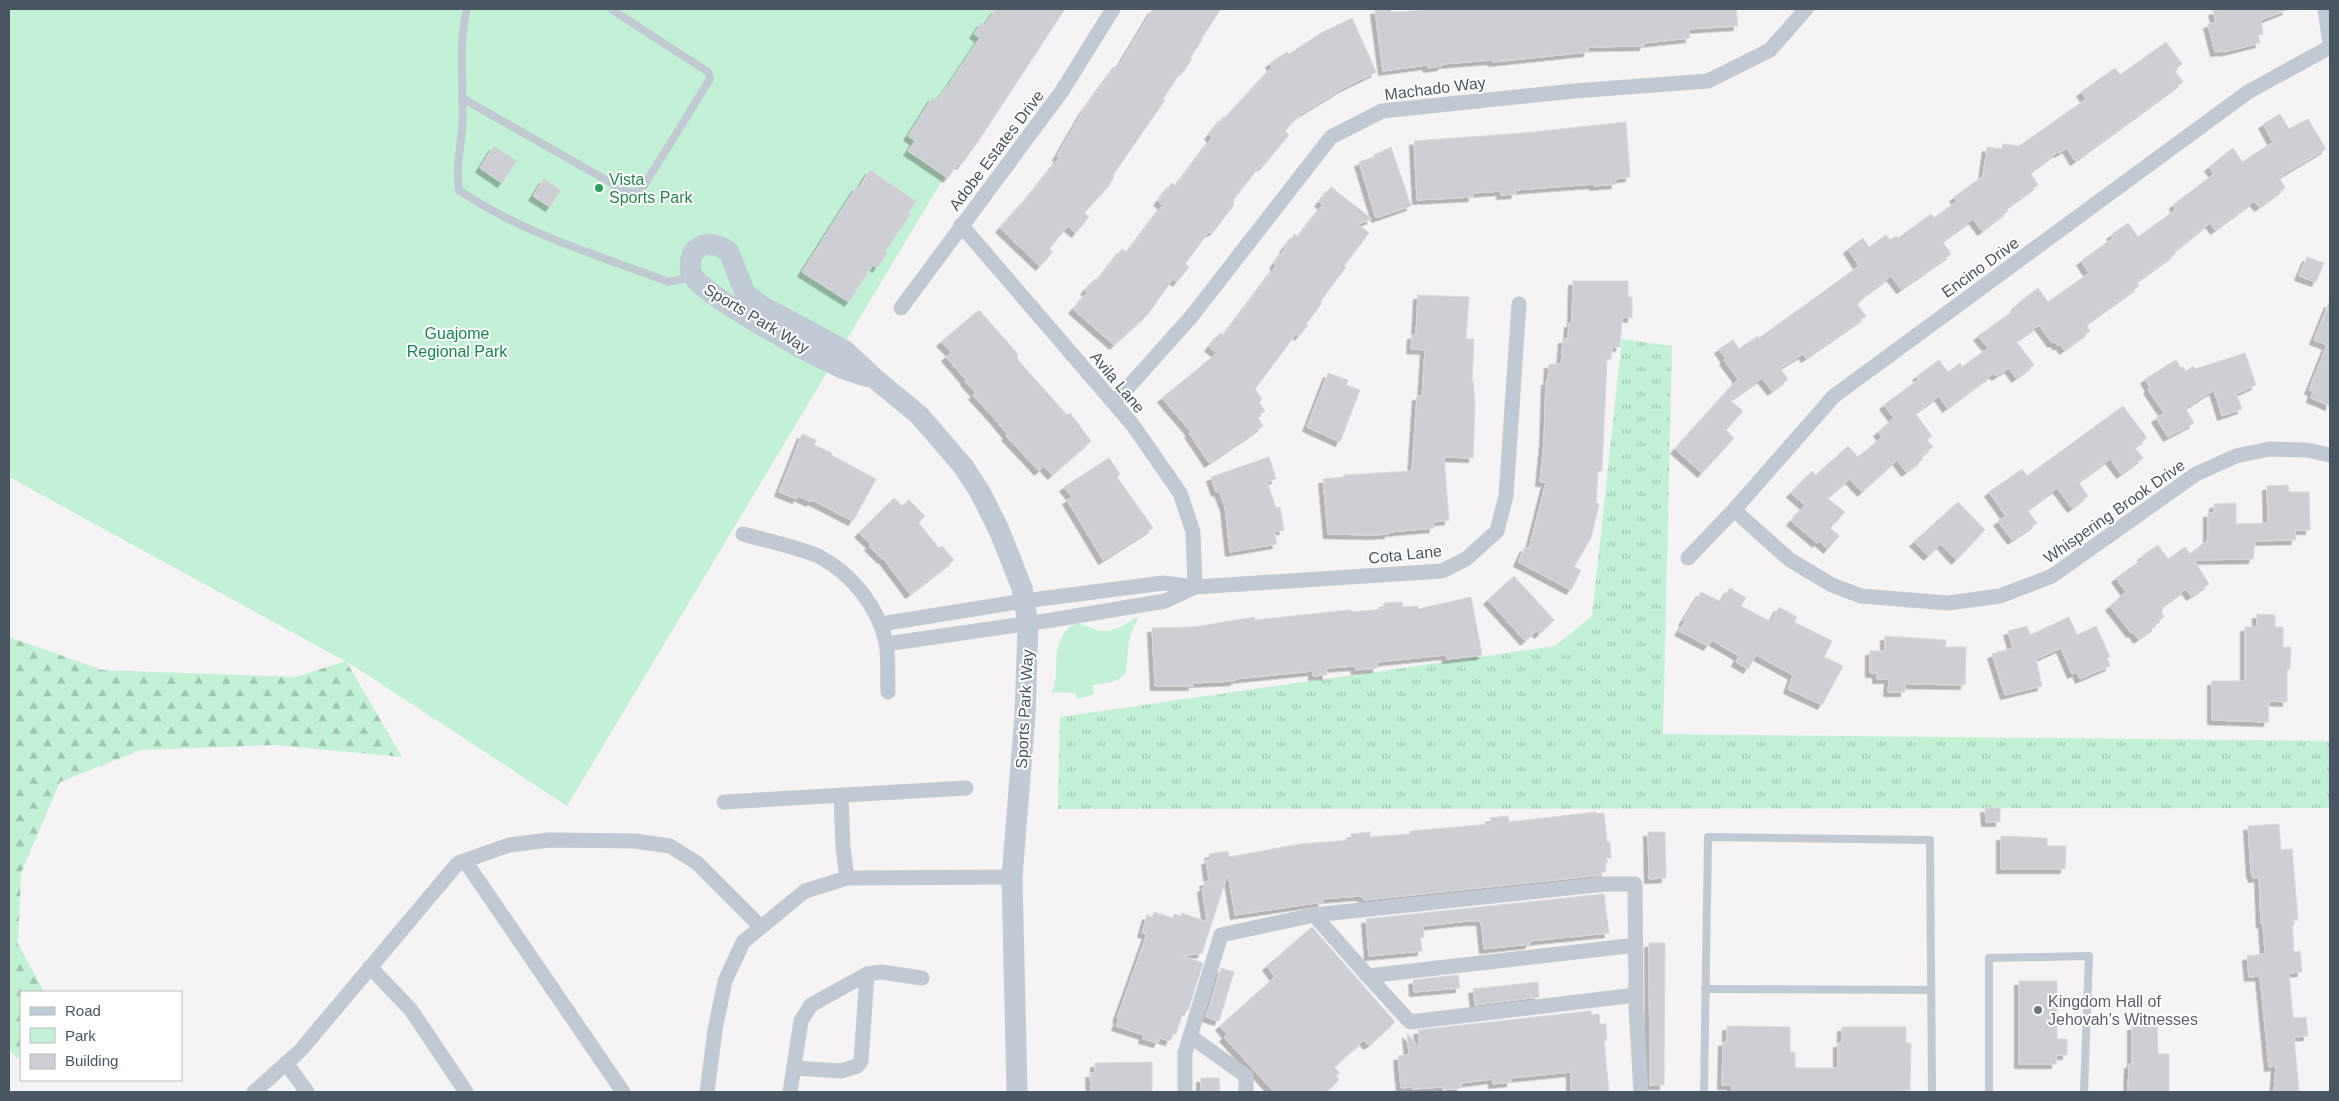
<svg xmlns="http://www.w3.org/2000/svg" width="2339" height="1101" viewBox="0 0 2339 1101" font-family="Arial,sans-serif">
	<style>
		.grass { fill: url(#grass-tufts) }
		.forest { fill: url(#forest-firs) }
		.park { fill: #c3f1d5 }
		.building { fill: #cdcfd5; stroke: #d7d9de; filter: url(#shadow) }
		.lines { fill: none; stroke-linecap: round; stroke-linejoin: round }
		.lane { stroke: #c1cad2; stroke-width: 8 }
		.street { stroke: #c1cad2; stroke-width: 15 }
		.secondary { stroke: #c1cbd6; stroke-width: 21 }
		.leisure-dot { fill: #2e9e5b; stroke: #fff; stroke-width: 2 }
		.worship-dot { fill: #6b7280; stroke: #fff; stroke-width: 2 }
		.labels { text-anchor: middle; stroke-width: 4; stroke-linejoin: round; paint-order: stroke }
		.street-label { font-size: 16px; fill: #4a5661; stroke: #fff }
		.leisure-label { font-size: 16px; fill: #27864d; stroke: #fff; text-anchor: start }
		.park-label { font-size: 16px; fill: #17864f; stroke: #fff }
		.worship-label { font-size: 16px; fill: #5b616d; stroke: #fff; text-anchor: start }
	</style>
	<defs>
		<pattern id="grass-tufts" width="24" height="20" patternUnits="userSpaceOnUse" patternTransform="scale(1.25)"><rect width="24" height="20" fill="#c3f1d5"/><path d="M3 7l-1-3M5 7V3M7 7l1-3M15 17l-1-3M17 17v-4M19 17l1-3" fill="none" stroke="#a0c6b0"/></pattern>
		<pattern id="forest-firs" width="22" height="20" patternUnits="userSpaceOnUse" patternTransform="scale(1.25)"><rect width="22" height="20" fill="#c3f1d5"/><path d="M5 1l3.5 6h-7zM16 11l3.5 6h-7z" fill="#a0c6b0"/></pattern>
		<filter id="shadow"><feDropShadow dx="-4.5" dy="4.5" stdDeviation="0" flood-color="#0004"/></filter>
	</defs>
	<rect width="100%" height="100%" fill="#f5f3f3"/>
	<polygon class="grass" points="1622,339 1672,346 1663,734 2330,741 2330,808 1058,809 1060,717 1555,646 1592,616"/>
	<polygon class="forest" points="9,637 102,670 296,677 346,661 402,757 274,745 141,750 60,782 21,873 18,944 44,992 21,992 21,1051 18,1059 9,1050"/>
	<g class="park">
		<polygon points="9,9 1045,9 567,806 354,666 9,477"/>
		<path d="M 1139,616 C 1136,622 1133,628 1131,634 C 1121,666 1141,680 1093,685 L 1094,694 L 1078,699 L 1075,693 L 1052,692 C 1060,674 1052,656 1061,639 C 1077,609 1086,633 1107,631 C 1120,629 1128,622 1139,616 Z"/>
	</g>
	<g class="building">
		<polygon points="996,9 1065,9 977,143 961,165 958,163 948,178 908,151 915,141 908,136 933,97 937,100 950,83 980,38 974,34 982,22 985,25"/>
		<polygon points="1153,9 1221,9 1201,39 1202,40 1190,58 1192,59 1184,71 1182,70 1163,99 1165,100 1113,175 1114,177 1107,188 1084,213 1089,217 1076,233 1068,226 1049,249 1053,252 1040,266 1000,228 1033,191 1059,158 1057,156 1083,111 1118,63 1120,64"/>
		<polygon points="1390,9 1391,12 1400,12 1435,9 1736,9 1738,26 1689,29 1690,38 1644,43 1644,46 1588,47 1588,52 1493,62 1492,60 1442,64 1442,66 1428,68 1427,65 1383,71 1375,10"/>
		<polygon points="2224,9 2287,9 2287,10 2261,20 2263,34 2258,35 2260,43 2224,52 2223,51 2215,52 2208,24 2216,22 2213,11"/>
		<polygon points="1352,18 1376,72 1345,87 1299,115 1285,131 1289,135 1264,165 1259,167 1234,199 1233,206 1214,231 1208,233 1185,264 1189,267 1177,282 1173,279 1148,314 1114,345 1073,309 1088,292 1085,290 1095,279 1097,281 1122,249 1127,253 1163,205 1158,201 1172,183 1176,186 1212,138 1209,135 1223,117 1225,118 1272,67 1270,63 1287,52 1289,54 1321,33"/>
		<polygon points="2166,42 2182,64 2174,70 2183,82 2075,161 2067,148 2059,153 2058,152 2030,172 2038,185 2006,208 2008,211 1982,231 1973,219 1942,241 1951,254 1901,289 1891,276 1864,296 1865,297 1857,304 1866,316 1806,358 1803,354 1780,368 1788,379 1772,391 1762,378 1730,400 1743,411 1726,430 1734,438 1702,473 1675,449 1738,379 1724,360 1726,359 1719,349 1733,340 1739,349 1758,336 1759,338 1859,266 1848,249 1863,238 1869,247 1886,235 1890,240 1896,236 1898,238 1931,214 1934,218 1957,201 1954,197 1983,176 1987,147 2002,149 2003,144 2019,146 2086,99 2081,92 2115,68 2120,75"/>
		<polygon points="2280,114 2289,129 2308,119 2326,149 2279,177 2285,188 2259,207 2254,201 2215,230 2210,223 2174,251 2176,253 2136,282 2139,286 2086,324 2090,331 2064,350 2060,344 2058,346 2055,342 2052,343 2039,325 2016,341 2034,365 2016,378 2009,368 1996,376 1994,373 1947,408 1939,396 1915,413 1932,436 1927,440 1933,447 1921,456 1923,459 1906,472 1897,460 1862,492 1850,479 1827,498 1845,512 1830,528 1839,536 1828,549 1819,541 1817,543 1791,521 1805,505 1791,493 1812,471 1816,475 1848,446 1858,457 1882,437 1878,432 1894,418 1884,405 1919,379 1917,376 1939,360 1948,372 1960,363 1962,367 1988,348 1978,336 2016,309 2015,307 2022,300 2038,288 2048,302 2089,273 2081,261 2113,238 2111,235 2128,223 2138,237 2175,210 2174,204 2214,174 2209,167 2233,148 2242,162 2273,142 2263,124"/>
		<polygon points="1626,122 1630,177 1615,179 1616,184 1594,186 1594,184 1515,190 1516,194 1501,195 1501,191 1472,193 1473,197 1417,200 1414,141 1524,133"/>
		<polygon points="494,146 517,161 502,183 480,168"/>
		<polygon points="1391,147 1411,206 1376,218 1359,162 1374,157 1374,155"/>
		<polygon points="870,170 916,201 908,214 910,215 885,252 887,253 877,268 873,265 849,302 802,272 857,186 859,188"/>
		<polygon points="544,179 561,190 550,207 533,196"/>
		<polygon points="1331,187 1372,219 1358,224 1369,233 1344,266 1346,267 1320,302 1322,303 1306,324 1308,325 1299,336 1296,334 1255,389 1262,399 1259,402 1265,411 1257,416 1263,426 1209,463 1189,433 1191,432 1162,398 1217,353 1209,347 1220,333 1224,335 1243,310 1276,266 1274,264 1285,249 1284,248 1295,234 1298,237 1323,205 1319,202"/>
		<polygon points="2307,257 2324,263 2316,282 2299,276"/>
		<polygon points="1573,281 1628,281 1628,297 1632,297 1632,318 1622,317 1620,347 1612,347 1611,359 1607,359 1602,471 1598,471 1596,503 1599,504 1591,538 1574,567 1581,570 1571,590 1518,562 1525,547 1529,549 1546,482 1540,482 1544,442 1546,381 1548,381 1549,364 1561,364 1563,339 1568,339 1569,323 1572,323"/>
		<polygon points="1418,295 1469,297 1466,339 1474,339 1472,381 1473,381 1475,404 1473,458 1444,457 1449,520 1433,522 1434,528 1389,532 1389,534 1372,535 1328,534 1323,479 1344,477 1344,475 1412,471 1417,396 1422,396 1425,350 1411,349 1412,335 1416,335"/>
		<polygon points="2329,303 2330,303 2330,406 2311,398 2313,391 2309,390 2327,345 2314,340"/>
		<polygon points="979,310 1017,353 1018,360 1025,368 1067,415 1070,413 1091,441 1052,475 1044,466 1039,471 1006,436 1008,435 994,418 973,395 976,393 965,381 966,380 946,357 951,352 941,342"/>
		<polygon points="2245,353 2256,385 2236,394 2242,409 2222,416 2214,390 2185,408 2194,423 2168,437 2156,418 2164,413 2148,389 2150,387 2145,379 2176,360 2181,368 2183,367 2186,371 2193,366 2195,369"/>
		<polygon points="1328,373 1348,380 1346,385 1360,390 1340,442 1307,427"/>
		<polygon points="2123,406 2147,438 2134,447 2143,458 2121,474 2110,459 2078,482 2088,496 2072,508 2057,488 2027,510 2037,523 2012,540 1998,521 2006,516 1989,492 2022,469 2027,476"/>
		<polygon points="802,434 816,440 814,445 832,453 831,455 876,479 853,521 812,500 811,502 798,496 797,499 779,492"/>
		<polygon points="1269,457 1276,479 1267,482 1276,508 1280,507 1284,530 1274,531 1277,544 1230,552 1225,507 1219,491 1216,492 1211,477"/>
		<polygon points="1109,458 1120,474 1117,477 1153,528 1103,560 1067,500 1072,497 1064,487"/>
		<polygon points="2288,485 2289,492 2309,492 2310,530 2295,530 2296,540 2255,541 2253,559 2194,560 2209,584 2191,596 2186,589 2161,607 2163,610 2161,611 2164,617 2154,624 2156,626 2138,639 2133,632 2131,633 2110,606 2126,592 2116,578 2143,559 2142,556 2158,545 2168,559 2185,547 2190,554 2208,540 2208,513 2214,513 2214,504 2236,503 2236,524 2268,523 2267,486"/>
		<polygon points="894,498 902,506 909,500 925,516 918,522 939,548 942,546 954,560 910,594 883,558 882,559 869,546 871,544 859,533"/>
		<polygon points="1958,502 1985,530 1956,560 1941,544 1928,556 1914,542"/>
		<polygon points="1514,576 1554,620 1539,634 1536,631 1525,641 1488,600"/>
		<polygon points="1730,588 1746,598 1741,606 1771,622 1779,607 1797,617 1794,622 1832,641 1824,657 1843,666 1822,705 1788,689 1793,675 1756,655 1748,669 1736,662 1739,656 1712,640 1708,646 1679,631 1685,622 1683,621 1701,592 1721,602"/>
		<polygon points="1471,597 1482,655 1447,659 1446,655 1377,662 1377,668 1356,670 1355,666 1326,668 1327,675 1313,676 1313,671 1235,679 1235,681 1192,683 1193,686 1155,686 1152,628 1194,627 1254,617 1255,620 1349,610 1353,612 1384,609 1384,603 1402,602 1403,607 1418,606 1418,609"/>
		<polygon points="2257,614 2275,615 2275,627 2283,627 2283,647 2291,647 2290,669 2287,669 2287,702 2269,701 2268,722 2212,720 2212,681 2245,681 2245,627 2257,627"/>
		<polygon points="2069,617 2077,635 2096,626 2110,657 2107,658 2110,666 2080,679 2077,672 2072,674 2061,648 2036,659 2042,686 2005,695 1992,654 2013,648 2008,631 2027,626 2030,635"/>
		<polygon points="1885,636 1946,640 1945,647 1966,647 1965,685 1905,684 1905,692 1888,692 1889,679 1877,679 1877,673 1870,673 1870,651 1885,651"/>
		<polygon points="1985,808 2000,808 2000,822 1986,822"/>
		<polygon points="1596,812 1596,814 1604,813 1607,842 1610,842 1611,858 1605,858 1606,872 1602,872 1602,875 1364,900 1363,897 1359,896 1322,899 1323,902 1235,915 1228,873 1202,953 1183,956 1203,963 1188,1011 1184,1009 1176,1034 1173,1033 1170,1041 1160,1038 1158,1043 1143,1039 1144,1035 1116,1026 1119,1019 1117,1018 1147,934 1142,933 1147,915 1152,917 1154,912 1173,918 1174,914 1181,916 1182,913 1207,922 1202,888 1205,887 1204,882 1209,881 1206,860 1210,860 1209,854 1228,851 1229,857 1300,844 1352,840 1351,834 1370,832 1370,837 1410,834 1410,831 1491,824 1490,818 1508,816 1509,822"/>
		<polygon points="2279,824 2281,850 2292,849 2298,920 2292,920 2294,952 2300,951 2302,972 2289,973 2293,1018 2306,1017 2308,1036 2294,1037 2299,1092 2274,1092 2276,1066 2269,1067 2260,976 2249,977 2247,956 2265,954 2263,923 2261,924 2259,877 2253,878 2251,872 2248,826"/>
		<polygon points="1648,832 1665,832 1666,878 1649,879"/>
		<polygon points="2001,836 2047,838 2047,846 2066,846 2065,869 2001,869"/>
		<polygon points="1604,894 1609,933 1530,941 1530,944 1484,949 1481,921 1468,921 1423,926 1424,937 1420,938 1422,951 1369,956 1366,919"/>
		<polygon points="1312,927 1395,1022 1373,1042 1368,1045 1364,1040 1334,1067 1340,1073 1336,1076 1339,1080 1326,1092 1274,1092 1224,1037 1227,1034 1220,1026 1275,977 1267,966"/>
		<polygon points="1649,943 1665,943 1664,1085 1650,1085"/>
		<polygon points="1221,968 1234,972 1219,1021 1206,1017"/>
		<polygon points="1458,975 1460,988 1414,992 1413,980"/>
		<polygon points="2019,981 2057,981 2057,1039 2067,1039 2067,1055 2056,1055 2056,1064 2019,1064"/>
		<polygon points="1538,982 1539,997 1475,1005 1473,989"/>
		<polygon points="1591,1011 1592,1015 1599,1014 1600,1024 1606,1024 1607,1040 1604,1040 1609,1092 1571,1092 1571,1072 1511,1078 1511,1082 1493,1084 1493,1079 1461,1083 1461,1088 1443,1090 1443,1087 1413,1089 1412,1087 1401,1088 1398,1056 1409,1055 1407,1033 1420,1048 1418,1030"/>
		<polygon points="2157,1025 2158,1054 2169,1054 2169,1092 2128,1092 2129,1064 2132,1064 2132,1026"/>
		<polygon points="1727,1026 1790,1027 1790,1052 1795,1052 1795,1068 1838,1068 1838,1043 1842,1043 1842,1027 1906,1027 1906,1043 1911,1043 1910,1090 1901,1090 1901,1092 1732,1092 1732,1085 1722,1085 1723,1042 1727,1042"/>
		<polygon points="1152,1062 1152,1092 1091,1091 1090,1073 1095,1073 1095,1063"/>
		<polygon points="1201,1078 1219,1078 1220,1092 1201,1092"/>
	</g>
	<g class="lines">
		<g class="lane">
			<path d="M 467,9 C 457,48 465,89 462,129 C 460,150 456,169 459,190 C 521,233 598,255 669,282 L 691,277"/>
			<polyline points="462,98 627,192 640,192 710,79 708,72 611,9"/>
			<polyline points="1705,989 1931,990"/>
			<polyline points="1704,1092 1708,837 1930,840 1932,1092"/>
			<polyline points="1989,1092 1989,958 2089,956 2084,1092"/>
		</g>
		<g class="street">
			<polyline points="2325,9 2330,44"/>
			<polyline points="961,225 1132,424 1180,493 1193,532 1195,587"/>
			<polyline points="901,308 1062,91 1113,9"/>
			<polyline points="1114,403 1191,317 1331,137 1382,111 1574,91 1708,81 1770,50 1806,9"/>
			<polyline points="1734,510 1790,560 1832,585 1861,596 1948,603 2000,596 2052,576 2196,474 2236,456 2269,449 2307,450 2330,455"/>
			<path d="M 743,534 C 764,540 801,548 820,557 C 852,574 878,607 886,642 C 889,658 887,676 888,692"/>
			<polyline points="1688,558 1734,510 1834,396 2248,92 2330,47"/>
			<polyline points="881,624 1024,601 1163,583 1195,587 1442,571 1466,559 1497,531 1506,496 1519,304"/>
			<polyline points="886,644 1052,620 1165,601 1195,587"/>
			<polyline points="841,795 843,847 847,878"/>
			<polyline points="724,802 966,788"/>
			<polyline points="465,861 623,1092"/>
			<polyline points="1314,915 1368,976 1636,945"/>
			<polyline points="370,967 411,1010 466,1092"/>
			<polyline points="1368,976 1410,1022 1636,995"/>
			<polyline points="1190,1036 1246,1076 1246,1092"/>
			<polyline points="286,1063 307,1092"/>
			<polyline points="794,1068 841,1071 857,1066 861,1061 867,974"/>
			<polyline points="254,1092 300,1051 458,863 509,845 549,840 635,841 670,846 697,863 761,927"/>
			<polyline points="707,1092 715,1030 725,981 743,942 805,891 847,878 1012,877"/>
			<polyline points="790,1092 801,1021 811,1005 867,974 881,972 922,978"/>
			<polyline points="1185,1092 1185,1053 1221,935 1314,915 1606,884 1635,884 1636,1007 1641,1092"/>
		</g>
		<path class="secondary" d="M 874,378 C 862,375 849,372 838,366 C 812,355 705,296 693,276 C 688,267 690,259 694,251 L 703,245 L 711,244 L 721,247 L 729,252 L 745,293 L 760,305 L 844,350 L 874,378 L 919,415 L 963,466 L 980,492 L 999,530 L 1022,588 L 1028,624 L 1025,715 L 1012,877 L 1017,1092"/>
	</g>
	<circle class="leisure-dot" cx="599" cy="188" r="5"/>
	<circle class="worship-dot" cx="2038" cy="1010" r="5"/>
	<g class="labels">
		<g class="street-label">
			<text transform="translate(1435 88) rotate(-7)" y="6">Machado Way</text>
			<text transform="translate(996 150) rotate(-53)" y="6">Adobe Estates Drive</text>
			<text transform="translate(1980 267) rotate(-36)" y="6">Encino Drive</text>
			<text transform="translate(757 318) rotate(31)" y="6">Sports Park Way</text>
			<text transform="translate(1118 382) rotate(50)" y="6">Avila Lane</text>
			<text transform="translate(2114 511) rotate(-35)" y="6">Whispering Brook Drive</text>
			<text transform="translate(1405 554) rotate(-6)" y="6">Cota Lane</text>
			<text transform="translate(1024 709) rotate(-87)" y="6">Sports Park Way</text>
		</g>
		<g class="leisure-label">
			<text x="609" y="185">Vista<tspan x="609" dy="18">Sports Park</tspan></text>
		</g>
		<g class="park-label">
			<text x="457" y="339">Guajome<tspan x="457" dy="18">Regional Park</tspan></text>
		</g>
		<g class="worship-label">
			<text x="2048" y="1007">Kingdom Hall of<tspan x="2048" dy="18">Jehovah’s Witnesses</tspan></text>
		</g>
	</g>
	<rect width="2339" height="1101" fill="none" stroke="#4a5661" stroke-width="20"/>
	<rect x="20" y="991" width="162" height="90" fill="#ffffff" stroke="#b7bbc0"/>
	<rect x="30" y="1007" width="25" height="8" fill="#c1cbd6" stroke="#b7bbc0"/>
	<text x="65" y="1016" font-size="15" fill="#4a5661">Road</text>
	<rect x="30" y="1028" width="25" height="15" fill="#c3f1d5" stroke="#b7bbc0"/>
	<text x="65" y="1041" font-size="15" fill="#4a5661">Park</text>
	<rect x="30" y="1054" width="25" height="15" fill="#cdcfd5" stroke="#b7bbc0"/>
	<text x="65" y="1066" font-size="15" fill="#4a5661">Building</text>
</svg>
